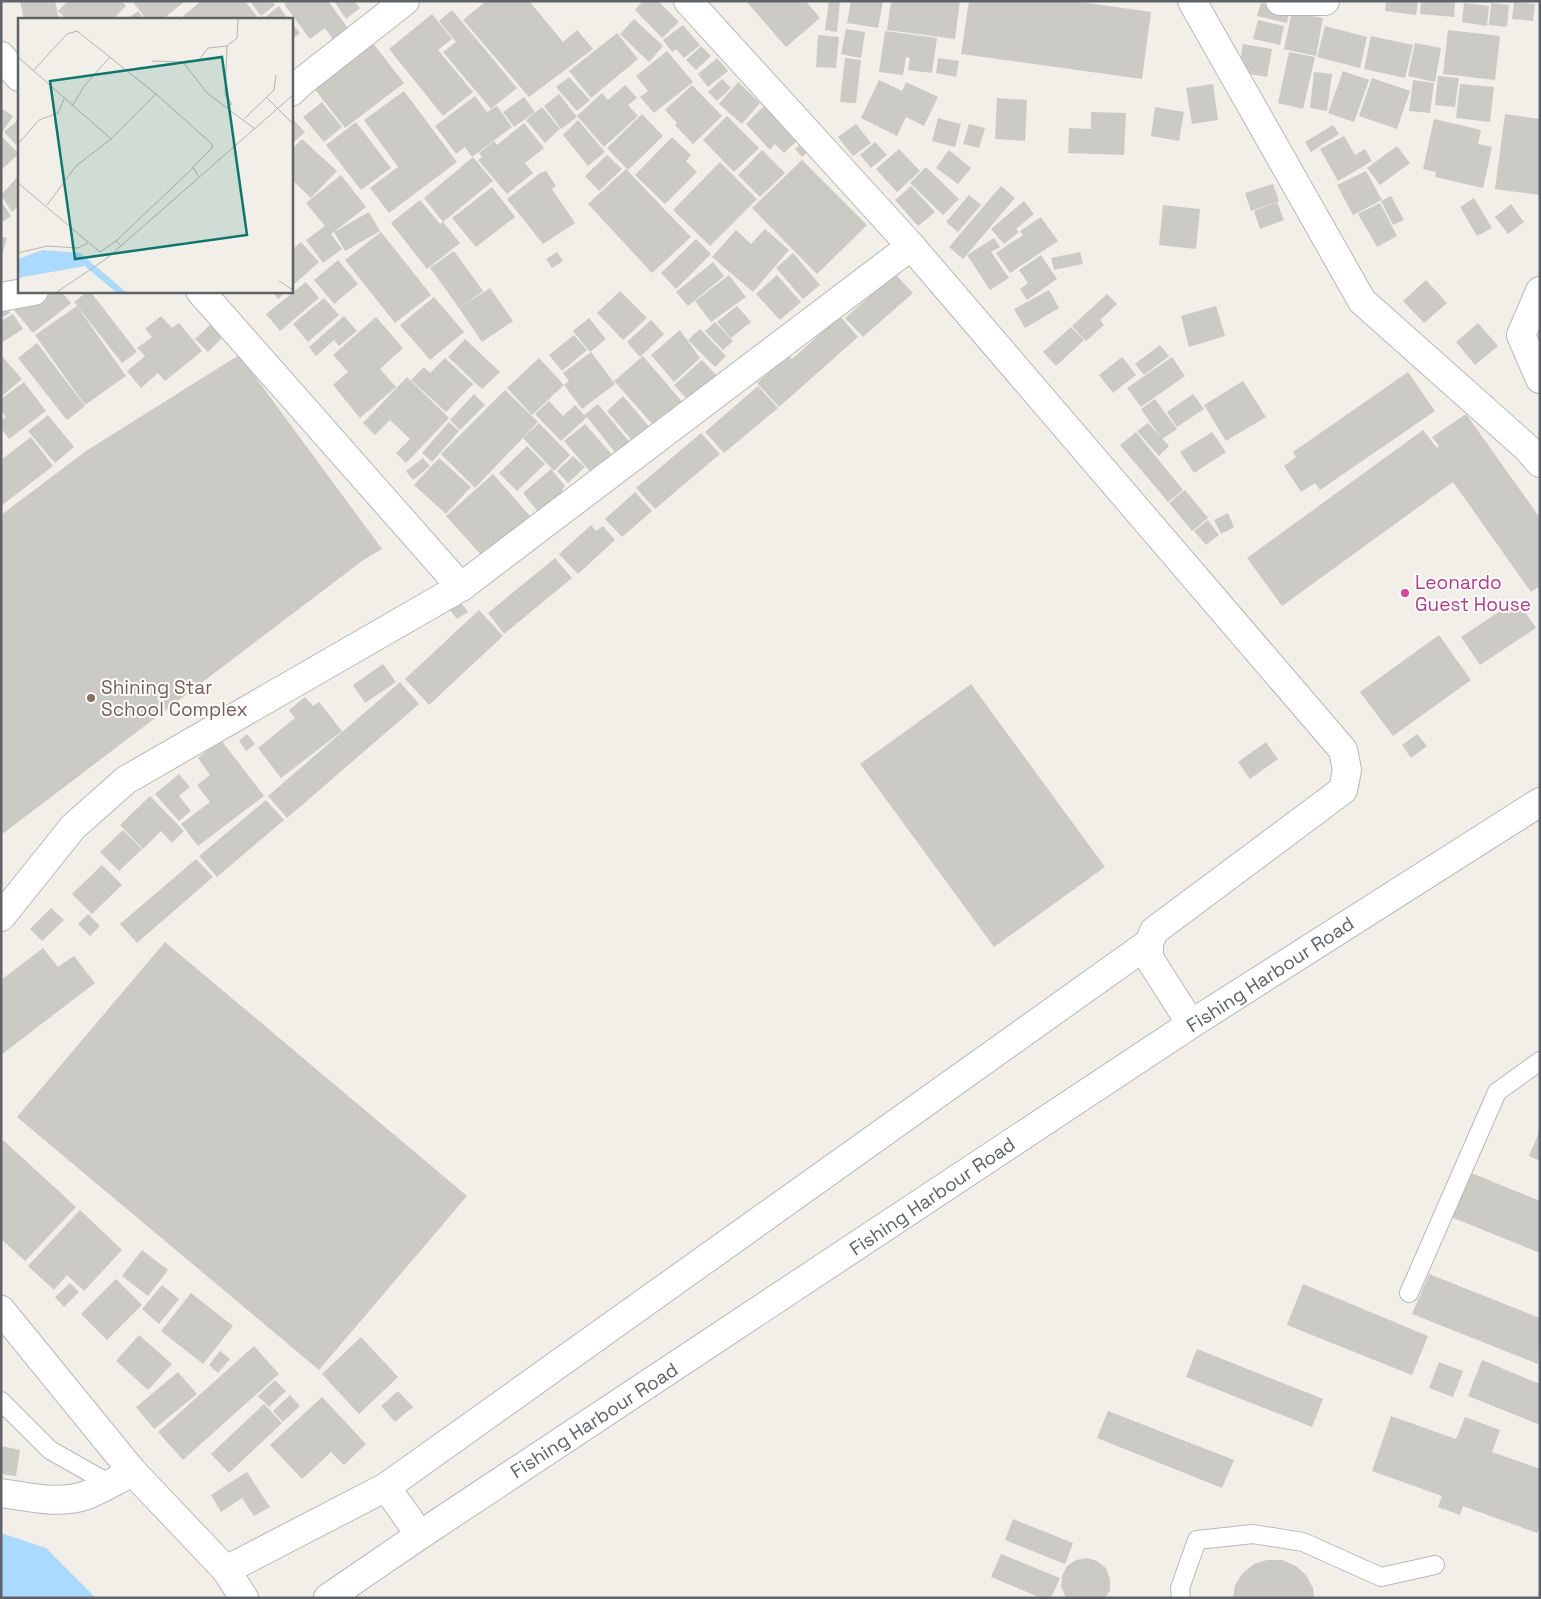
<svg xmlns="http://www.w3.org/2000/svg" width="1541" height="1599" viewBox="0 0 1541 1599" font-family="'Space Grotesk',sans-serif">
	<style>
		.water { fill: #aadaff }
		.building { fill: #cccac5 }
		.lines { fill: none; stroke-linecap: round; stroke-linejoin: round }
		.service-casing { stroke: #b5b8bc; stroke-width: 20 }
		.minor-casing { stroke: #b5b8bc; stroke-width: 30 }
		.tertiary-casing { stroke: #b5b8bc; stroke-width: 30 }
		.service { stroke: #fff; stroke-width: 18 }
		.minor { stroke: #fff; stroke-width: 28 }
		.tertiary { stroke: #fff; stroke-width: 28 }
		.hotel-dot { fill: #d1479c; stroke: #fff; stroke-width: 2 }
		.education-dot { fill: #8d6e63; stroke: #fff; stroke-width: 2 }
		.labels { text-anchor: middle; stroke-width: 4; stroke-linejoin: round; paint-order: stroke }
		.hotel-label { font-size: 19px; fill: #b23c85; stroke: #fff; text-anchor: start }
		.education-label { font-size: 19px; fill: #785e54; stroke: #fff; text-anchor: start }
		.street-label { font-size: 19px; fill: #5f6368; stroke: #fff }
		.inset-road { fill: none; stroke: #b3b3b1; stroke-width: 1 }
		.view { fill: #0f766e; fill-opacity: 0.15; stroke: #0f766e; stroke-width: 2.5 }
		.inset-edge { fill: none; stroke: #5f6368; stroke-width: 2.5 }
	</style>
	<rect width="100%" height="100%" fill="#f1efe8"/>
	<polygon class="water" points="1,1533 46,1548 96,1598 1,1598"/>
	<g class="building">
		<polygon points="20,1 55,1 59,19 24,19"/>
		<polygon points="68,1 122,1 126,6 113,19 66,19 58,11"/>
		<polygon points="132,1 185,1 163,19 146,19"/>
		<polygon points="201,1 245,1 259,19 180,19"/>
		<polygon points="250,1 273,1 275,5 261,16"/>
		<polygon points="288,1 328,1 350,31 335,42 325,28 310,39 284,4"/>
		<polygon points="334,1 354,1 360,8 346,19"/>
		<polygon points="486,1 529,1 563,42 577,30 593,49 529,97 463,20"/>
		<polygon points="643,1 658,1 679,22 662,38 635,10"/>
		<polygon points="746,1 806,1 820,18 786,47"/>
		<polygon points="829,1 840,1 837,32 825,30"/>
		<polygon points="851,1 883,1 878,28 847,23"/>
		<polygon points="891,1 960,1 955,39 887,30"/>
		<polygon points="969,1 1074,1 1151,12 1142,79 961,54"/>
		<polygon points="1386,1 1418,1 1416,15 1385,11"/>
		<polygon points="1421,1 1455,1 1454,17 1420,14"/>
		<polygon points="1514,2 1535,4 1533,21 1512,19"/>
		<polygon points="1261,3 1290,9 1287,23 1257,16"/>
		<polygon points="1464,3 1489,6 1487,26 1462,22"/>
		<polygon points="1491,3 1509,5 1507,27 1489,25"/>
		<polygon points="279,6 288,19 263,19"/>
		<polygon points="452,10 517,88 491,109 443,52 456,42 439,21"/>
		<polygon points="138,11 144,19 127,19"/>
		<polygon points="1292,12 1323,18 1316,56 1284,49"/>
		<polygon points="432,14 452,39 438,50 473,92 443,116 389,49"/>
		<polygon points="634,19 663,46 649,62 620,34"/>
		<polygon points="1258,20 1284,26 1280,45 1253,39"/>
		<polygon points="291,22 300,33 291,40"/>
		<polygon points="683,25 700,45 684,58 676,49 672,52 663,40"/>
		<polygon points="1325,26 1367,37 1360,68 1317,57"/>
		<polygon points="846,29 865,32 861,58 841,54"/>
		<polygon points="1448,30 1500,36 1495,80 1443,74"/>
		<polygon points="885,31 937,38 932,73 908,70 910,58 906,57 903,75 879,72"/>
		<polygon points="617,33 638,59 591,98 569,71"/>
		<polygon points="818,35 839,37 836,68 816,67"/>
		<polygon points="1371,36 1413,45 1405,78 1364,69"/>
		<polygon points="372,42 404,83 345,128 313,87"/>
		<polygon points="1415,43 1441,48 1435,82 1408,76"/>
		<polygon points="1243,44 1272,49 1267,77 1238,72"/>
		<polygon points="701,46 711,56 696,70 686,60"/>
		<polygon points="667,51 693,82 654,113 640,97 648,91 636,76"/>
		<polygon points="1289,52 1315,57 1303,109 1278,103"/>
		<polygon points="717,58 728,71 708,87 698,74"/>
		<polygon points="845,58 861,60 856,103 840,102"/>
		<polygon points="938,58 959,61 956,77 936,73"/>
		<polygon points="1343,71 1369,80 1354,122 1328,113"/>
		<polygon points="1314,72 1332,74 1327,111 1310,108"/>
		<polygon points="1438,76 1459,78 1455,107 1435,105"/>
		<polygon points="569,77 590,100 577,111 556,87"/>
		<polygon points="1372,78 1410,91 1397,129 1359,116"/>
		<polygon points="722,79 731,88 717,101 708,92"/>
		<polygon points="879,80 902,91 906,82 938,97 924,126 906,117 897,136 861,118"/>
		<polygon points="1413,80 1434,83 1430,113 1409,111"/>
		<polygon points="738,82 760,103 742,124 719,104"/>
		<polygon points="1213,84 1218,120 1192,124 1186,88"/>
		<polygon points="1460,84 1494,87 1490,122 1456,118"/>
		<polygon points="625,85 637,98 628,105 638,116 604,147 577,116 602,93 608,100"/>
		<polygon points="692,85 722,116 693,144 675,125 677,123 665,110"/>
		<polygon points="404,91 457,162 389,213 370,188 398,167 364,120"/>
		<polygon points="559,94 577,117 561,129 544,106"/>
		<polygon points="475,96 487,112 497,106 512,127 472,157 465,147 456,154 435,126"/>
		<polygon points="524,97 535,112 514,127 503,112"/>
		<polygon points="997,98 1027,100 1025,141 995,139"/>
		<polygon points="322,102 342,127 324,142 303,117"/>
		<polygon points="764,106 798,140 784,153 775,144 770,150 746,124"/>
		<polygon points="542,107 560,129 545,143 526,120"/>
		<polygon points="1155,107 1184,112 1179,141 1151,136"/>
		<polygon points="1,108 13,116 1,134"/>
		<polygon points="1091,112 1126,113 1124,155 1068,153 1069,128 1091,129"/>
		<polygon points="642,114 663,136 628,170 607,148"/>
		<polygon points="1505,114 1540,119 1540,195 1495,189"/>
		<polygon points="727,116 759,148 734,172 703,140"/>
		<polygon points="291,117 305,132 293,143 291,141"/>
		<polygon points="938,118 961,124 955,147 932,141"/>
		<polygon points="19,119 19,148 4,132"/>
		<polygon points="1434,119 1481,130 1478,144 1492,147 1483,188 1435,177 1436,172 1423,169"/>
		<polygon points="578,120 605,152 588,166 563,135"/>
		<polygon points="356,122 391,168 361,190 326,145"/>
		<polygon points="524,123 544,148 525,163 533,173 507,194 478,160 482,157 479,153 494,141 497,145"/>
		<polygon points="856,124 871,143 853,156 838,137"/>
		<polygon points="969,124 985,128 979,148 963,144"/>
		<polygon points="1333,125 1339,134 1311,152 1305,142"/>
		<polygon points="1,136 19,154 1,170"/>
		<polygon points="1344,136 1355,155 1365,149 1372,161 1338,181 1320,149"/>
		<polygon points="672,137 691,155 686,161 697,172 665,204 635,175"/>
		<polygon points="302,139 337,171 311,198 291,179 291,150"/>
		<polygon points="804,141 811,149 802,157 795,149"/>
		<polygon points="875,142 887,155 871,168 860,155"/>
		<polygon points="1397,146 1410,163 1380,185 1367,168"/>
		<polygon points="899,149 920,171 897,192 876,169"/>
		<polygon points="762,150 785,173 760,197 738,175"/>
		<polygon points="949,150 971,168 958,184 936,168"/>
		<polygon points="607,155 622,169 599,191 585,176"/>
		<polygon points="473,157 493,181 443,222 460,243 427,269 391,223 420,200 440,224 443,222 424,198"/>
		<polygon points="802,160 867,225 817,274 752,208"/>
		<polygon points="720,162 757,199 710,246 673,210"/>
		<polygon points="926,167 959,199 943,215 910,183"/>
		<polygon points="626,169 691,237 652,273 588,204"/>
		<polygon points="546,171 556,186 552,189 575,223 543,244 507,199 540,173"/>
		<polygon points="1366,171 1382,200 1353,215 1337,185"/>
		<polygon points="19,175 19,205 12,212 1,195"/>
		<polygon points="341,175 366,207 331,234 342,249 323,263 306,240 325,226 306,203"/>
		<polygon points="1273,184 1279,201 1251,211 1245,193"/>
		<polygon points="911,186 935,212 918,226 895,200"/>
		<polygon points="1001,186 1015,198 963,259 949,247"/>
		<polygon points="492,187 515,217 476,247 452,218"/>
		<polygon points="969,195 981,205 958,232 946,222"/>
		<polygon points="1391,196 1404,220 1393,225 1381,201"/>
		<polygon points="1474,198 1492,228 1477,236 1460,207"/>
		<polygon points="1,201 11,216 1,223"/>
		<polygon points="1024,201 1034,214 1016,229 1019,232 1004,244 991,229"/>
		<polygon points="1277,202 1284,220 1260,229 1254,211"/>
		<polygon points="1380,203 1397,236 1377,247 1358,214"/>
		<polygon points="1511,204 1524,222 1508,234 1495,217"/>
		<polygon points="1163,205 1200,209 1196,249 1159,245"/>
		<polygon points="369,212 380,231 345,251 334,232"/>
		<polygon points="1041,217 1058,241 1010,273 996,253 1023,235 1020,231"/>
		<polygon points="765,229 789,250 753,292 712,257 736,230 751,244"/>
		<polygon points="381,232 431,295 395,323 345,260"/>
		<polygon points="1,236 7,238 2,255 1,255"/>
		<polygon points="994,238 1000,247 991,252 1009,278 990,290 967,255"/>
		<polygon points="696,239 711,254 676,289 661,273"/>
		<polygon points="301,242 319,262 291,287 291,251"/>
		<polygon points="454,251 483,291 459,308 430,268"/>
		<polygon points="557,252 563,261 552,268 546,259"/>
		<polygon points="1080,252 1083,264 1054,270 1051,258"/>
		<polygon points="793,253 820,285 803,299 776,268"/>
		<polygon points="1041,255 1057,279 1027,300 1020,289 1028,283 1019,270"/>
		<polygon points="338,260 358,284 334,304 314,280"/>
		<polygon points="713,262 724,276 688,306 676,292"/>
		<polygon points="895,274 913,293 863,337 845,318"/>
		<polygon points="729,275 746,297 711,322 695,301"/>
		<polygon points="777,275 801,302 780,320 756,294"/>
		<polygon points="1426,280 1447,303 1424,323 1403,301"/>
		<polygon points="306,282 319,298 280,331 266,314"/>
		<polygon points="490,288 513,321 482,342 459,308"/>
		<polygon points="1049,290 1059,308 1025,328 1014,309"/>
		<polygon points="37,291 61,291 71,303 33,333 14,310"/>
		<polygon points="88,291 90,291 137,352 122,363 74,302"/>
		<polygon points="272,291 287,291 278,299"/>
		<polygon points="620,291 647,318 623,340 597,313"/>
		<polygon points="1107,294 1117,304 1100,320 1104,325 1086,341 1072,326"/>
		<polygon points="434,297 464,332 430,360 400,325"/>
		<polygon points="324,298 339,315 308,342 293,324"/>
		<polygon points="1,299 10,313 1,318"/>
		<polygon points="77,306 126,376 85,405 35,335"/>
		<polygon points="737,306 751,322 731,338 717,322"/>
		<polygon points="1216,306 1225,336 1189,347 1181,316"/>
		<polygon points="13,314 23,329 1,343 1,321"/>
		<polygon points="161,316 172,328 179,323 202,351 165,381 158,373 141,388 127,371 145,356 137,348 152,337 145,329"/>
		<polygon points="344,316 357,331 339,346 334,340 316,356 309,347"/>
		<polygon points="840,316 858,337 779,407 757,383 788,355 792,359"/>
		<polygon points="376,317 403,348 380,369 396,387 360,418 333,385 348,372 333,355"/>
		<polygon points="589,318 606,339 590,352 573,331"/>
		<polygon points="651,320 664,334 640,357 627,342"/>
		<polygon points="213,322 225,335 208,352 195,339"/>
		<polygon points="715,322 733,341 723,350 705,331"/>
		<polygon points="1478,323 1498,346 1475,365 1456,342"/>
		<polygon points="1071,327 1084,340 1056,366 1043,352"/>
		<polygon points="700,329 726,356 715,367 688,340"/>
		<polygon points="680,330 700,358 674,382 651,355"/>
		<polygon points="574,335 587,350 562,371 549,355"/>
		<polygon points="465,339 500,372 482,389 448,357"/>
		<polygon points="37,343 85,406 67,420 18,358"/>
		<polygon points="1160,345 1169,356 1144,375 1135,364"/>
		<polygon points="591,352 615,384 582,409 564,385 569,381 563,373"/>
		<polygon points="1,355 22,379 1,397"/>
		<polygon points="239,355 382,549 362,561 1,835 1,515 86,451"/>
		<polygon points="643,356 683,403 655,427 614,381"/>
		<polygon points="1122,357 1136,375 1113,393 1099,375"/>
		<polygon points="1172,357 1185,376 1141,407 1127,388"/>
		<polygon points="445,358 473,384 446,412 411,380 424,367 430,373"/>
		<polygon points="539,358 564,385 532,415 507,388"/>
		<polygon points="702,360 718,377 690,402 674,385"/>
		<polygon points="1408,372 1435,411 1320,490 1315,483 1301,492 1284,466 1296,457 1293,452"/>
		<polygon points="407,377 449,418 406,463 396,453 410,439 390,420 375,435 363,423"/>
		<polygon points="1243,381 1266,417 1226,441 1204,405"/>
		<polygon points="24,382 46,411 9,439 1,428 1,421 6,417 1,410 1,399"/>
		<polygon points="758,386 778,408 724,453 705,432"/>
		<polygon points="505,390 538,422 475,488 441,454"/>
		<polygon points="474,394 485,405 460,430 450,420"/>
		<polygon points="1193,394 1204,409 1177,427 1167,412"/>
		<polygon points="623,396 652,430 635,444 607,411"/>
		<polygon points="1155,399 1177,429 1162,439 1141,409"/>
		<polygon points="549,401 563,416 575,405 584,415 598,404 632,445 618,456 587,417 561,441 535,414"/>
		<polygon points="1466,414 1540,518 1540,586 1531,592 1453,482 1282,606 1247,558 1423,430 1437,448 1439,446 1432,437"/>
		<polygon points="48,415 74,447 55,463 28,431"/>
		<polygon points="449,422 459,431 432,462 422,453"/>
		<polygon points="539,423 570,455 554,471 523,438"/>
		<polygon points="1148,423 1169,446 1159,456 1137,431"/>
		<polygon points="585,424 614,457 593,475 564,441"/>
		<polygon points="1136,432 1183,490 1168,502 1120,445"/>
		<polygon points="1212,432 1226,452 1194,473 1180,452"/>
		<polygon points="701,433 720,454 655,509 636,488"/>
		<polygon points="31,437 53,466 1,506 1,460"/>
		<polygon points="527,446 545,464 517,491 499,473"/>
		<polygon points="573,456 585,467 568,483 557,471"/>
		<polygon points="423,458 430,466 413,480 406,471"/>
		<polygon points="439,458 471,487 446,514 414,485"/>
		<polygon points="551,469 565,486 562,490 568,497 543,518 523,493"/>
		<polygon points="493,474 530,516 483,557 446,516"/>
		<polygon points="1185,490 1208,518 1192,531 1169,503"/>
		<polygon points="635,492 652,511 622,537 605,519"/>
		<polygon points="1228,513 1234,527 1221,534 1214,520"/>
		<polygon points="1208,520 1219,535 1206,545 1194,531"/>
		<polygon points="591,525 596,531 603,526 615,540 578,574 559,554"/>
		<polygon points="555,558 572,578 504,634 488,613"/>
		<polygon points="458,599 468,612 457,619 447,606"/>
		<polygon points="1511,604 1516,611 1522,607 1536,628 1480,665 1461,637"/>
		<polygon points="479,610 503,636 429,705 405,679"/>
		<polygon points="1439,635 1471,680 1393,736 1360,692"/>
		<polygon points="383,664 396,682 365,703 353,685"/>
		<polygon points="400,682 419,704 287,818 268,796"/>
		<polygon points="971,684 1105,867 994,947 860,764"/>
		<polygon points="305,697 313,706 319,702 342,731 281,778 258,748 295,718 289,710"/>
		<polygon points="247,734 255,744 246,751 239,741"/>
		<polygon points="1417,734 1427,746 1411,758 1402,745"/>
		<polygon points="221,740 264,796 198,846 181,824 210,802 197,785 210,775 198,758"/>
		<polygon points="1266,742 1278,759 1250,779 1238,762"/>
		<polygon points="179,774 190,787 179,796 191,811 179,821 155,794"/>
		<polygon points="150,796 184,831 172,843 161,831 143,849 120,825"/>
		<polygon points="266,800 284,820 217,877 199,856"/>
		<polygon points="123,830 142,849 119,871 100,852"/>
		<polygon points="196,859 213,877 137,943 120,924"/>
		<polygon points="102,865 122,885 92,914 72,894"/>
		<polygon points="51,908 64,920 42,941 30,929"/>
		<polygon points="88,914 100,926 90,936 78,924"/>
		<polygon points="165,942 467,1196 319,1370 17,1117"/>
		<polygon points="43,948 58,967 74,956 95,983 1,1055 1,980"/>
		<polygon points="1540,1130 1540,1161 1529,1156"/>
		<polygon points="3,1140 76,1207 25,1261 1,1239 1,1142"/>
		<polygon points="1469,1172 1540,1201 1540,1253 1451,1217"/>
		<polygon points="80,1210 122,1250 84,1291 67,1275 54,1290 28,1266"/>
		<polygon points="142,1250 168,1270 148,1296 122,1276"/>
		<polygon points="1429,1274 1540,1318 1538,1364 1412,1314"/>
		<polygon points="116,1279 142,1305 107,1340 81,1314"/>
		<polygon points="70,1283 79,1292 64,1307 55,1297"/>
		<polygon points="1303,1284 1428,1336 1412,1375 1287,1325"/>
		<polygon points="162,1285 179,1299 159,1324 142,1309"/>
		<polygon points="191,1293 233,1326 203,1364 161,1331"/>
		<polygon points="139,1335 172,1364 148,1390 116,1361"/>
		<polygon points="361,1337 398,1377 359,1414 322,1374"/>
		<polygon points="254,1346 279,1374 183,1460 158,1432"/>
		<polygon points="1197,1349 1323,1399 1312,1427 1186,1377"/>
		<polygon points="220,1351 230,1359 218,1373 209,1365"/>
		<polygon points="1482,1360 1540,1384 1540,1425 1468,1396"/>
		<polygon points="1439,1362 1463,1371 1453,1397 1429,1388"/>
		<polygon points="178,1372 197,1394 154,1429 136,1407"/>
		<polygon points="275,1380 286,1391 269,1407 258,1396"/>
		<polygon points="398,1391 413,1407 395,1422 381,1406"/>
		<polygon points="290,1395 300,1406 283,1422 273,1411"/>
		<polygon points="322,1397 366,1444 344,1465 331,1452 302,1479 270,1445"/>
		<polygon points="264,1404 282,1423 229,1473 211,1454"/>
		<polygon points="1108,1411 1234,1460 1222,1488 1097,1438"/>
		<polygon points="1391,1416 1456,1439 1465,1417 1500,1430 1492,1452 1540,1469 1540,1525 1537,1533 1463,1506 1460,1515 1438,1507 1442,1496 1372,1471"/>
		<polygon points="1,1446 20,1450 16,1476 1,1474"/>
		<polygon points="247,1472 270,1507 254,1516 242,1498 221,1512 211,1495"/>
		<polygon points="1013,1519 1073,1543 1065,1564 1005,1540"/>
		<polygon points="1001,1554 1060,1578 1051,1598 1041,1598 991,1577"/>
		<polygon points="1087,1558 1097,1561 1106,1568 1110,1579 1110,1590 1105,1598 1066,1598 1061,1587 1062,1576 1067,1566 1076,1560"/>
		<polygon points="1267,1560 1282,1560 1296,1566 1306,1575 1313,1588 1314,1598 1233,1598 1235,1585 1243,1573 1254,1564"/>
	</g>
	<g class="lines">
		<g class="service-casing">
			<g id="service">
				<polyline points="1409,1293 1497,1092 1540,1061"/>
				<polyline points="1,1401 50,1450 110,1484"/>
				<polyline points="1181,1598 1180,1588 1197,1540 1253,1534 1303,1542 1381,1577 1435,1565"/>
			</g>
		</g>
		<g class="minor-casing">
			<g id="minor">
				<polyline points="688,1 911,246"/>
				<polyline points="1192,1 1362,301 1527,448 1540,463"/>
				<polyline points="1280,1 1325,1"/>
				<polyline points="1,56 19,77"/>
				<polyline points="291,92 304,80 405,1"/>
				<polyline points="1540,291 1521,335 1540,379"/>
				<polyline points="1,297 34,291"/>
				<polyline points="461,587 911,246 1343,750 1347,770 1343,790 1154,931 1149,943 1149,958 1191,1024"/>
				<polyline points="1,917 73,827 126,780 461,587 200,291"/>
				<polyline points="1,1310 133,1472 226,1570 386,1487 420,1535"/>
				<polyline points="386,1487 1149,943"/>
				<path d="M 1,1493 C 29,1497 59,1505 87,1495 C 103,1489 118,1479 133,1472"/>
				<polyline points="226,1570 244,1598"/>
			</g>
		</g>
		<g class="tertiary-casing">
			<polyline id="tertiary" points="328,1598 420,1535 1191,1024 1540,802"/>
		</g>
		<use href="#service" class="service"/>
		<use href="#minor" class="minor"/>
		<use href="#tertiary" class="tertiary"/>
	</g>
	<circle class="hotel-dot" cx="1405" cy="593" r="5"/>
	<circle class="education-dot" cx="91" cy="698" r="5"/>
	<g class="labels">
		<g class="hotel-label">
			<text x="1415" y="589">Leonardo<tspan x="1415" dy="22">Guest House</tspan></text>
		</g>
		<g class="education-label">
			<text x="101" y="694">Shining Star<tspan x="101" dy="22">School Complex</tspan></text>
		</g>
		<g class="street-label">
			<text transform="translate(1270 974) rotate(-33)" y="7">Fishing Harbour Road</text>
			<text transform="translate(932 1196) rotate(-34)" y="7">Fishing Harbour Road</text>
			<text transform="translate(594 1420) rotate(-33)" y="7">Fishing Harbour Road</text>
		</g>
	</g>
	<g transform="translate(18 18)">
		<rect width="275" height="275" fill="#f1efe8"/>
		<path d="M 25,232 L 62,235 L 108,274 L 98,274 L 67,248 L 0,260 L 0,241 Z" fill="#aadaff"/>
		<path class="inset-road" d="M 0,39 L 93,121 L 58,148 L 29,187M 134,43 L 165,44 L 189,75 L 237,111M 165,44 L 181,42 L 190,30 L 209,28M 15,53 L 49,16 L 59,13 L 138,76M 248,79 L 275,106M 54,88 L 67,67 L 92,39M 209,89 L 214,86 L 207,77 L 209,28 L 219,20 L 220,1M 226,101 L 256,72 L 258,57M 93,121 L 138,76 L 194,126 L 194,130 L 175,149 L 181,159M 0,126 L 21,102 L 40,95 L 46,81M 0,165 L 82,234 L 98,223 L 103,228M 98,223 L 175,150M 0,235 L 29,228 L 60,230 L 70,225M 261,263 L 275,272M 39,274 L 88,241 L 275,77"/>
		<path class="view" d="M 204,39 L 229,217 L 57,241 L 32,63 Z"/>
		<rect width="275" height="275" class="inset-edge"/>
	</g>
	<rect width="1541" height="1599" fill="none" stroke="#5f6368" stroke-width="5"/>
</svg>
